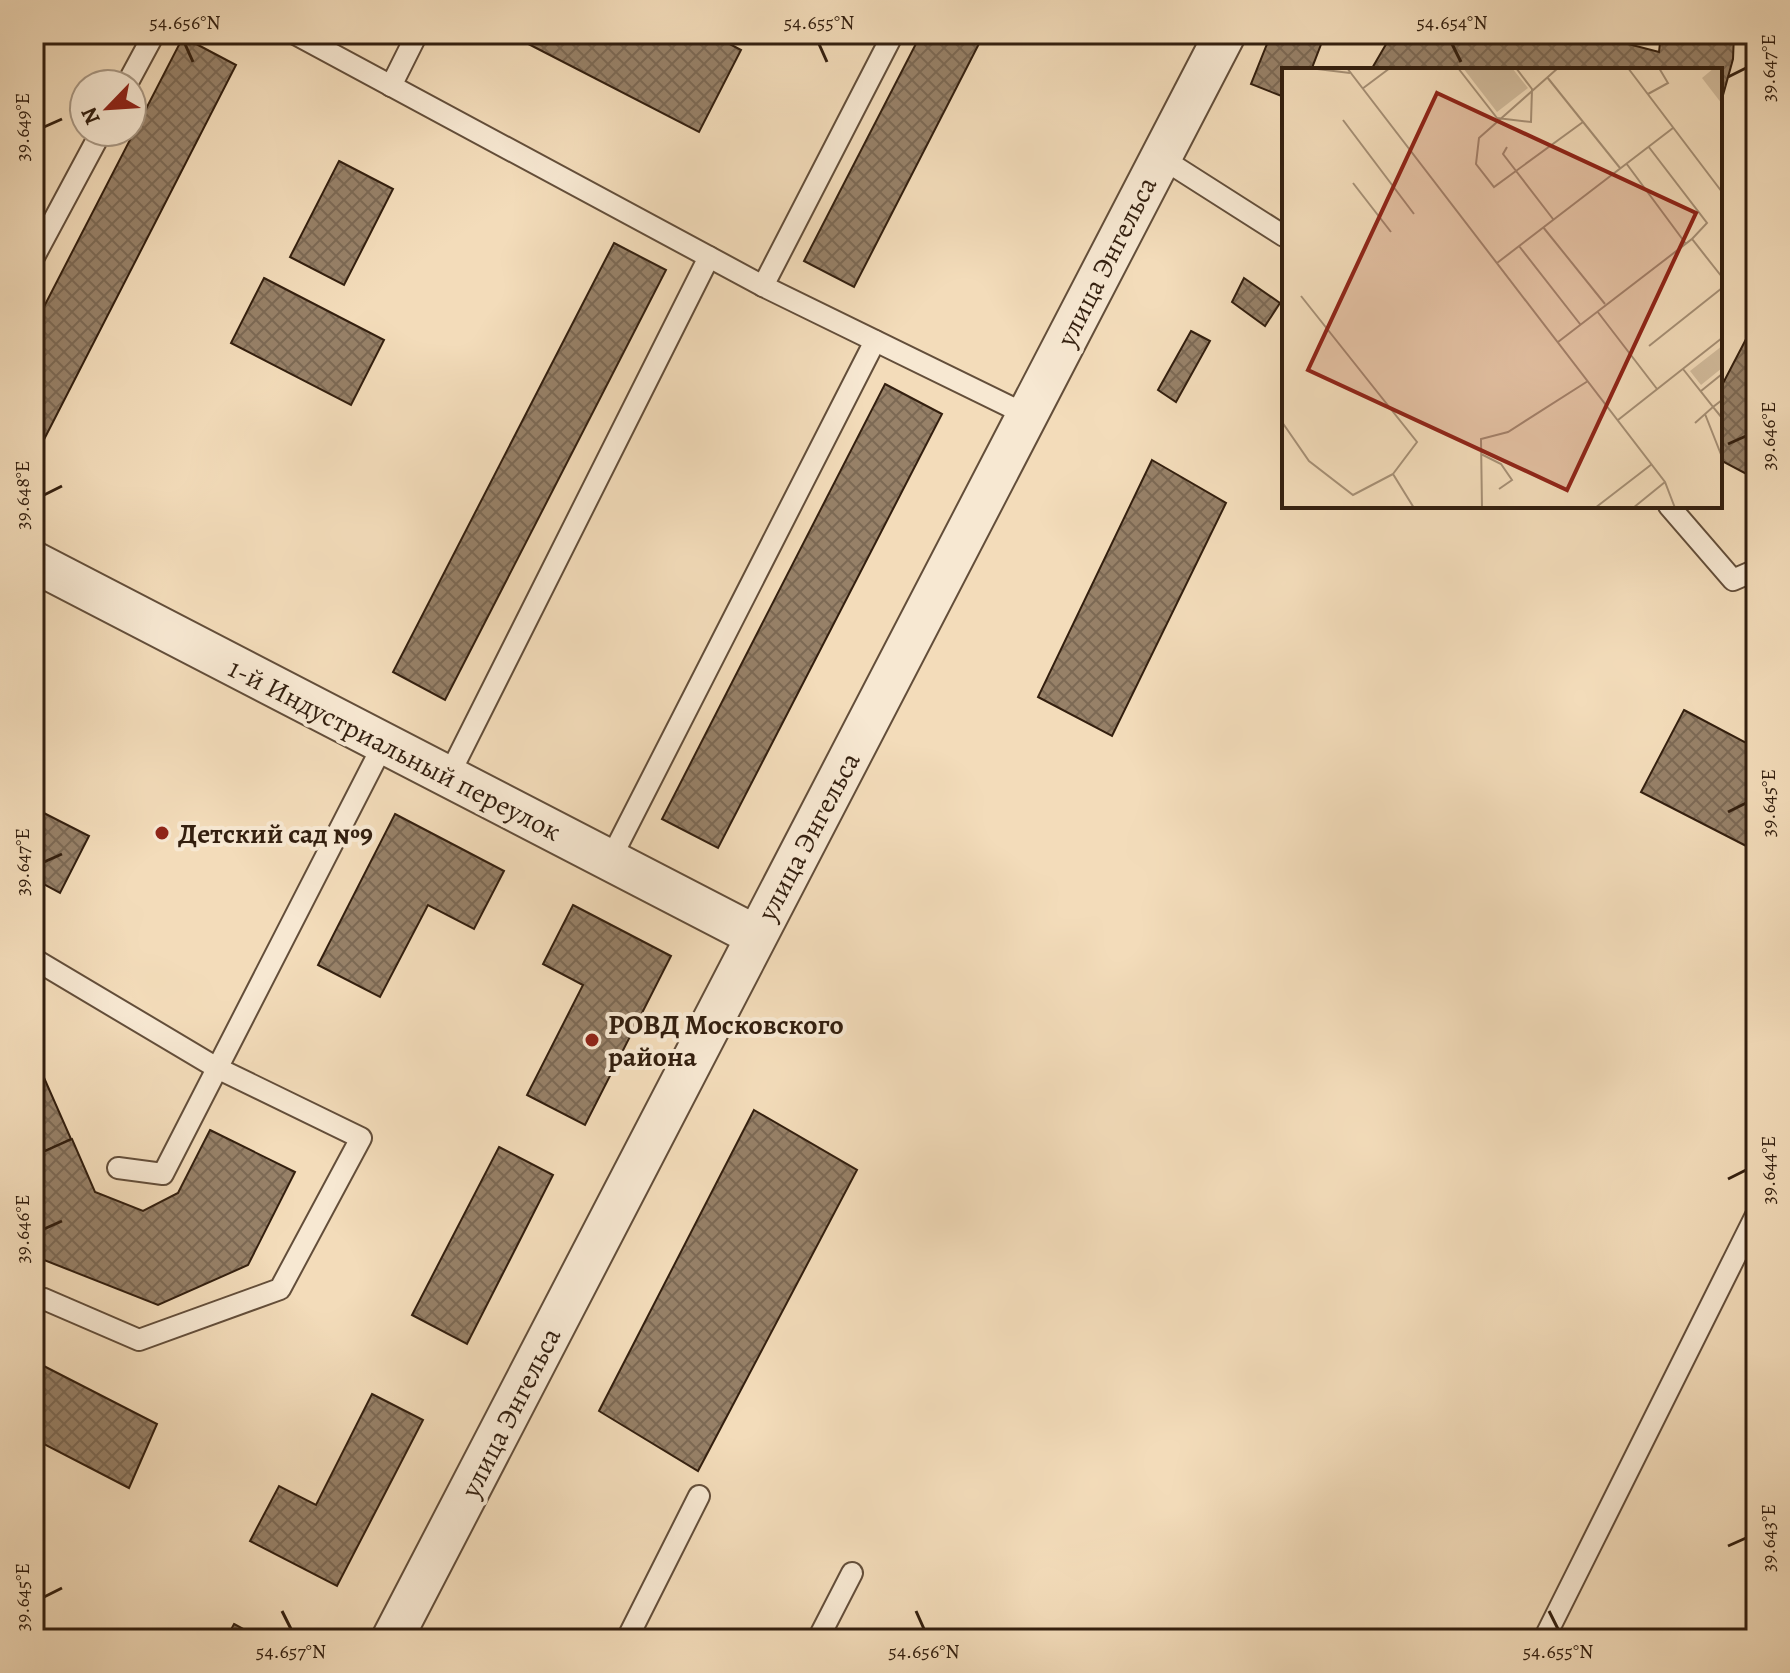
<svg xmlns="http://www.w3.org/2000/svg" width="1790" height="1673" viewBox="0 0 1790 1673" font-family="Alegreya,serif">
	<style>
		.building { fill: url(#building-cross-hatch); stroke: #331f0f; stroke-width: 2 }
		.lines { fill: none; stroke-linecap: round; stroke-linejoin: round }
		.service-casing { stroke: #634e3a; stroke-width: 24 }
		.minor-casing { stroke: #634e3a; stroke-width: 44 }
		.service { stroke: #f7e8d2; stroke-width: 20 }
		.minor { stroke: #f7e8d2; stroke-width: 40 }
		.ticks { fill: none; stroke: #331f0f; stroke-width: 3 }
		.poi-dot { fill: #8f2418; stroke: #f7e8d2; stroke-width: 3 }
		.labels { text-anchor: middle; stroke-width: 8; stroke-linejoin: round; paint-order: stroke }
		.street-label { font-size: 28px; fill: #331f0f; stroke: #f7e8d2 }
		.poi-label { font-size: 28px; font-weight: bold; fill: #331f0f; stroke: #f7e8d2; text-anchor: start }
		.inset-road { fill: none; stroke: #a69076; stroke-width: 2 }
		.view { fill: #8f2418; fill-opacity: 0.15; stroke: #8f2418; stroke-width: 4 }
		.inset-edge { fill: none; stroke: #331f0f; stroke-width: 4 }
		.neatline { fill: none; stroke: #331f0f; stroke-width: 3 }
		.ticks-label { font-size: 20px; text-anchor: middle; fill: #331f0f }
	</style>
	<defs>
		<pattern id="building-cross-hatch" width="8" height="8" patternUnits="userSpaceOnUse" patternTransform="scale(2)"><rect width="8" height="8" fill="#978168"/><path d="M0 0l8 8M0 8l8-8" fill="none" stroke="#7c6954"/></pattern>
	</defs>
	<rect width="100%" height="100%" fill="#f3dcba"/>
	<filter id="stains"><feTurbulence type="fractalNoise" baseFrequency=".0025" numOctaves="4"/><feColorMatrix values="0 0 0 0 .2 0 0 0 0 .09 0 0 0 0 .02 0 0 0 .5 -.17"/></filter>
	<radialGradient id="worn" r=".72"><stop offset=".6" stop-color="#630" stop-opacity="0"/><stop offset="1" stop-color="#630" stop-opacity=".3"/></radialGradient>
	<g class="building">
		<polygon points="509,34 711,34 741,50 699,132"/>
		<polygon points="921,34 984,34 854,287 804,261"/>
		<polygon points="1271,34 1325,34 1312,68 1317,70 1284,70 1284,97 1251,84"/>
		<polygon points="1392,34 1590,34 1659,52 1661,34 1734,34 1733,59 1720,106 1720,70 1371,70"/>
		<polygon points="183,37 236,65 34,459 34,326"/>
		<polygon points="339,161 393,189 344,285 290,257"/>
		<polygon points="614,243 666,270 445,700 393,672"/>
		<polygon points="264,278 384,340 351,405 231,343"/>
		<polygon points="1244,278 1280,303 1265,326 1232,302"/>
		<polygon points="1756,320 1756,479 1720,460 1720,389"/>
		<polygon points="1191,331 1210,341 1176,402 1158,390"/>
		<polygon points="885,384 942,414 718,848 662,819"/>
		<polygon points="1152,460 1226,503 1112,736 1038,697"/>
		<polygon points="1684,710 1756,748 1756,851 1641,792"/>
		<polygon points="34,808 89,836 60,893 34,879"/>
		<polygon points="395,814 504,871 474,929 428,905 380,997 318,965"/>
		<polygon points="573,905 671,956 585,1125 527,1095 583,985 543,964"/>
		<polygon points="34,1055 71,1139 34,1156"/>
		<polygon points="754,1110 857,1170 698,1471 599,1411"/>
		<polygon points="210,1130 295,1172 248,1265 158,1305 34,1256 34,1156 72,1139 95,1192 143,1211 178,1193"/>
		<polygon points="499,1147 553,1175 467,1344 412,1315"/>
		<polygon points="34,1361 157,1424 129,1488 34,1439"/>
		<polygon points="372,1394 423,1420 337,1586 250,1541 279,1486 316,1505"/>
		<polygon points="234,1624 262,1639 226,1639"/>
	</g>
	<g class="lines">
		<g class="service-casing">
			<g id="service">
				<polyline points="295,34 763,286 1027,415"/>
				<polyline points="127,84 154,34"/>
				<polyline points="391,86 417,34"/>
				<polyline points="1160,157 1284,236"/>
				<polyline points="34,257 101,132"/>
				<polyline points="763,286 893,34"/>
				<polyline points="1669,506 1733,580 1756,570"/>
				<polyline points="448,777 709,257"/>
				<polyline points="610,860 875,341"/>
				<polyline points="34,959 217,1068 361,1138 280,1289 139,1340 44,1299 34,1298"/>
				<polyline points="118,1168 163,1174 384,743"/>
				<polyline points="627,1639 699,1496"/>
				<polyline points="818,1639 852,1573"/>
				<polyline points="1544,1639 1756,1215"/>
			</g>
		</g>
		<g class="minor-casing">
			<g id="minor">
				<polyline points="34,562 756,936"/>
				<polyline points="392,1639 1225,34"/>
			</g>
		</g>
		<use href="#service" class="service"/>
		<use href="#minor" class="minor"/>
	</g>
	<path class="ticks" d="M 185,44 L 193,62M 819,44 L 827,62M 1452,44 L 1461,62M 1728,77 L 1746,68M 44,127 L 62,119M 1728,444 L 1746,436M 44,495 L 62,486M 1728,812 L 1746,803M 44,862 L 62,854M 1728,1179 L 1746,1170M 44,1229 L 62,1221M 1728,1546 L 1746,1538M 44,1597 L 62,1588M 282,1611 L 291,1629M 916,1611 L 924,1629M 1549,1611 L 1558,1629"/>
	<g class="poi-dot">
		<circle cx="162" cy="833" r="8"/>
		<circle cx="592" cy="1040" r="8"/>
	</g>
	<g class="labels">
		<g class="street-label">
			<text transform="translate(1106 261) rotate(-63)" y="10">улица Энгельса</text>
			<text transform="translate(395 749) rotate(27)" y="10">1-й Индустриальный переулок</text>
			<text transform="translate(808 836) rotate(-62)" y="10">улица Энгельса</text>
			<text transform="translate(510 1412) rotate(-63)" y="10">улица Энгельса</text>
		</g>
		<g class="poi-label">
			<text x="178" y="843">Детский сад №9</text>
			<text x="608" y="1034">РОВД Московского<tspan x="608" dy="32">района</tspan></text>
		</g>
	</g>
	<g transform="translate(1282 68)">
		<rect width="440" height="440" fill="#f3dcba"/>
		<path d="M 181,0 L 230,0 L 246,20 L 215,44 ZM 440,278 L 440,300 L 419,317 L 408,303 Z" fill="#d2bc9d"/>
		<path d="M 432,0 L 440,0 L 440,36 L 420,10 Z" fill="#d2bc9d"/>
		<path class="inset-road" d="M 27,0 L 68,5M 65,0 L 383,414 L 393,440M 176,0 L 215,50M 276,0 L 197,70 L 194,96 L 212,119 L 301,54M 346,0 L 440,124M 265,9 L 338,100M 80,21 L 108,0M 366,26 L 386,15 L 377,0M 215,50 L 249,54 L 250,21 L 234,0M 61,52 L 132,146M 366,78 L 425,155 L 410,171M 225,79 L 221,86 L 271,151M 344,95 L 404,176M 71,115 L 109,164M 261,159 L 323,236M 237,178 L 298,256M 215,195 L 391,60M 19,228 L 135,374 L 111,406 L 132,440M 315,243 L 375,321M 276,274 L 410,171 L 440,209M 367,278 L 440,220M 401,301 L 431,339 L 413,355M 419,323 L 440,306M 440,332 L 431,339 L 440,350M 423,346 L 440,389M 336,352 L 440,270M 0,354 L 27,393 L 71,427 L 111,406M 199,386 L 219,396 L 230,412 L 217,421M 200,440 L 199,371 L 226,364 L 306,313M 313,440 L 370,396M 351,440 L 383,414"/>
		<path class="view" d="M 155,25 L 414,145 L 285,422 L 26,302 Z"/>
		<rect width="440" height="440" class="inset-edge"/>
	</g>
	<rect width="1790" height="1673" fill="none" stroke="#f3dcba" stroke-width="88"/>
	<g transform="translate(108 108) rotate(245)"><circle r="38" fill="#f7e8d2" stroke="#a99884" stroke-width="2"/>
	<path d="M0-6L14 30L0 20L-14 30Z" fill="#8f2418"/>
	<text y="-12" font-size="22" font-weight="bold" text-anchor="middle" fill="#331f0f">N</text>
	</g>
	<rect x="44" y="44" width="1702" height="1585" class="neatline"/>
	<g class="ticks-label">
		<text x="185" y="29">54.656°N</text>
		<text x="819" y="29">54.655°N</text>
		<text x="1452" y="29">54.654°N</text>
		<text transform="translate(1768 68) rotate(-90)" y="7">39.647°E</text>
		<text transform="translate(22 127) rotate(-90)" y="7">39.649°E</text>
		<text transform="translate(1768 436) rotate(-90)" y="7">39.646°E</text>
		<text transform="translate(22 495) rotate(-90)" y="7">39.648°E</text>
		<text transform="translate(1768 803) rotate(-90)" y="7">39.645°E</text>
		<text transform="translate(22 862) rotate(-90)" y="7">39.647°E</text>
		<text transform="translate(1768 1170) rotate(-90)" y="7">39.644°E</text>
		<text transform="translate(22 1229) rotate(-90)" y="7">39.646°E</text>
		<text transform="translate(1768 1538) rotate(-90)" y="7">39.643°E</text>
		<text transform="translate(22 1597) rotate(-90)" y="7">39.645°E</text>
		<text x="291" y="1658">54.657°N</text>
		<text x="924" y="1658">54.656°N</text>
		<text x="1558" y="1658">54.655°N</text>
	</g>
	<rect width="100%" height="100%" filter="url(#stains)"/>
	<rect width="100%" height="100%" fill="url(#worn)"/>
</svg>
